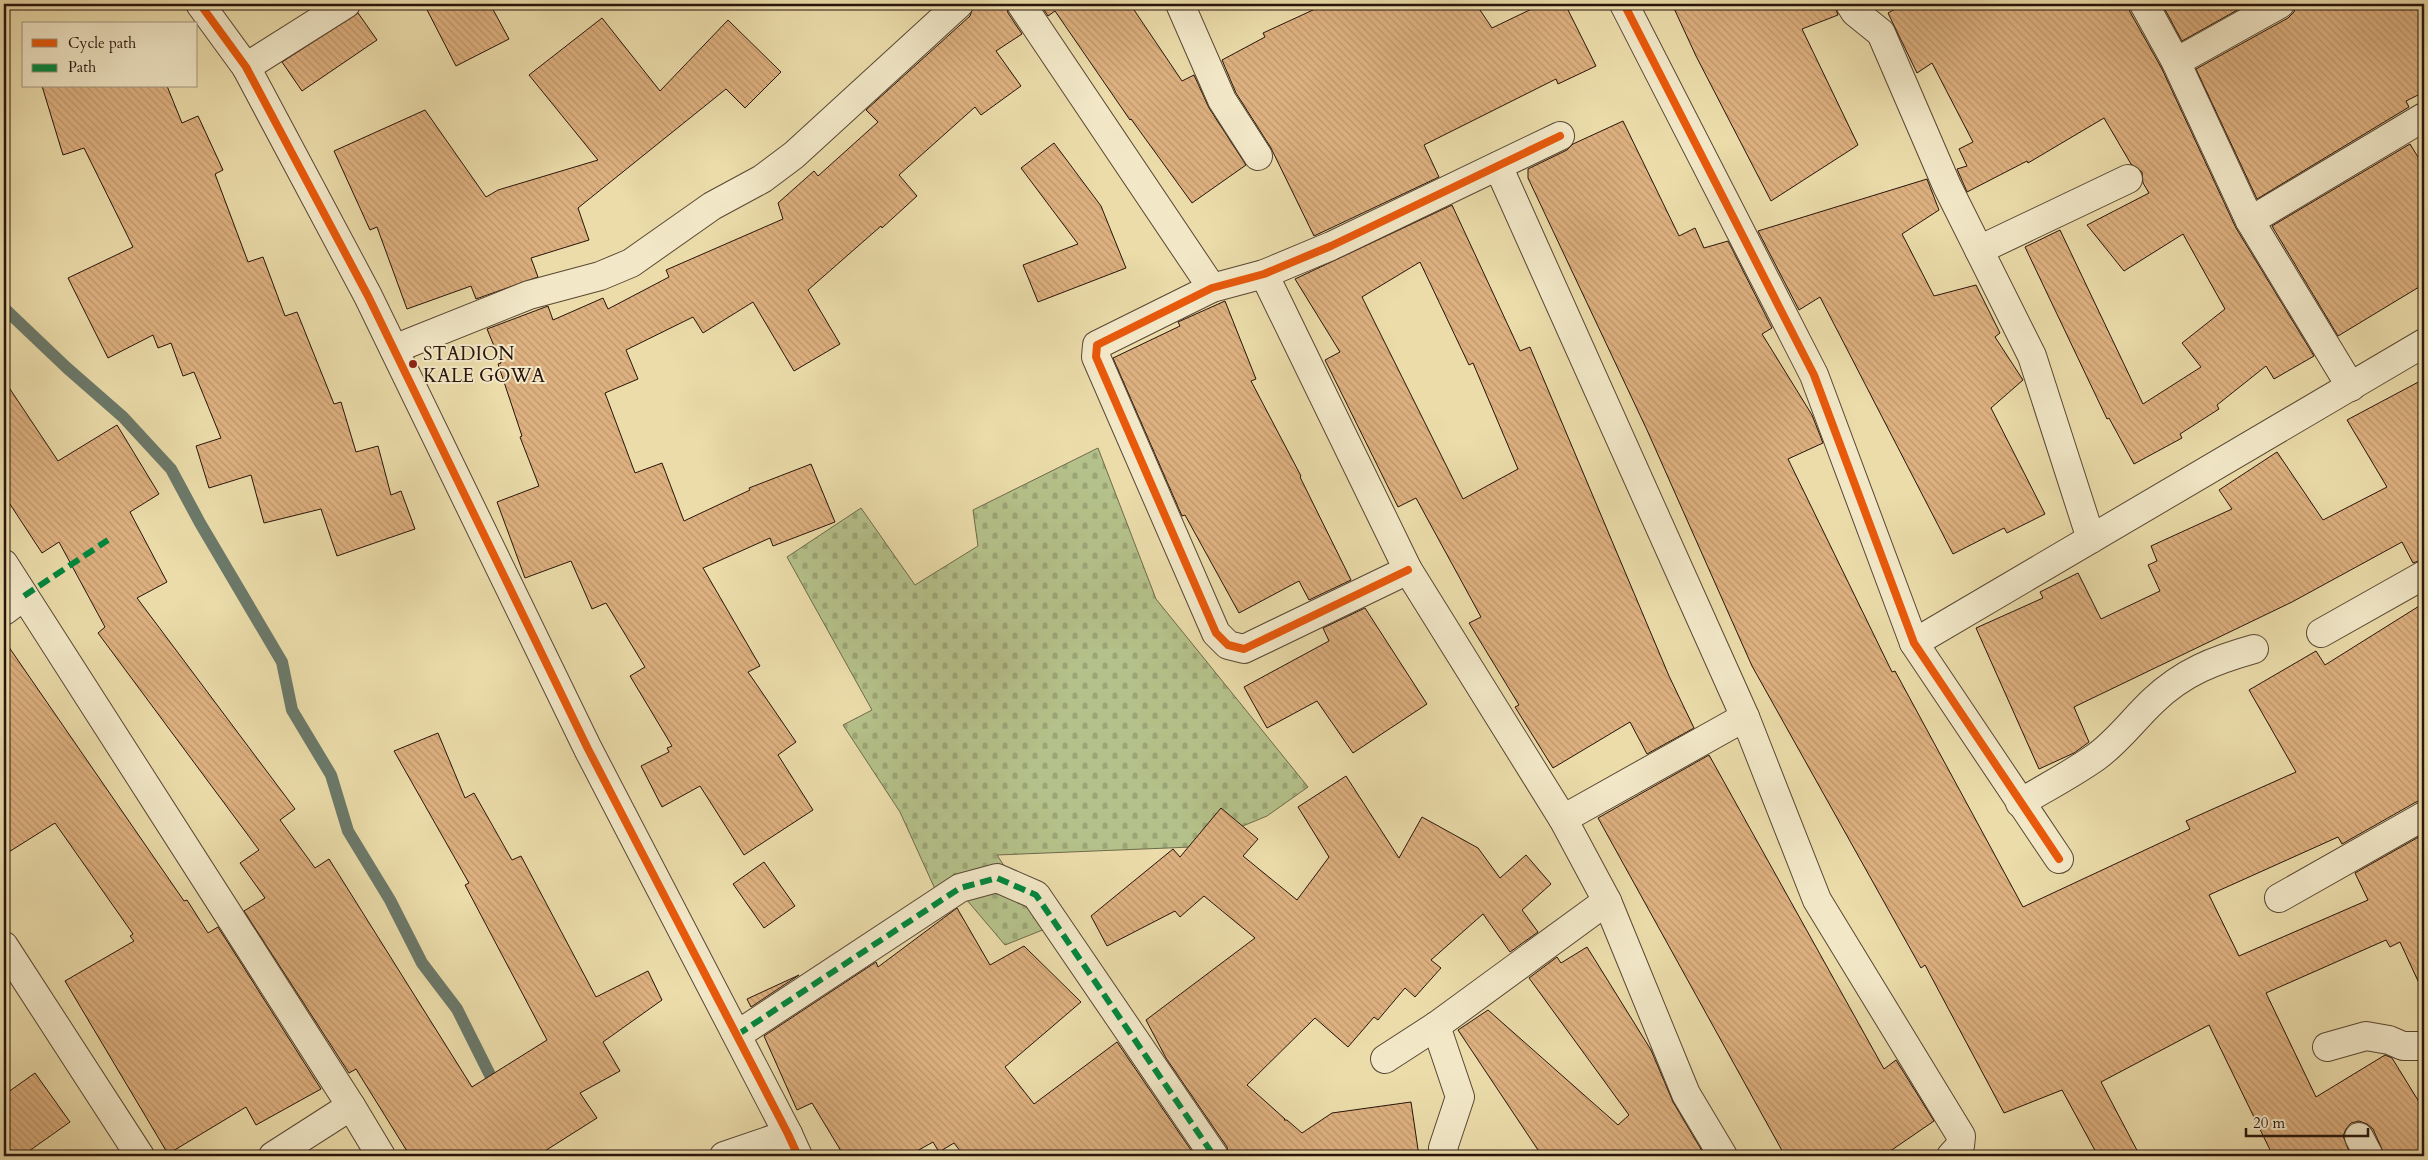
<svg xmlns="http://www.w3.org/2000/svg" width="2428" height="1160" viewBox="0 0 2428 1160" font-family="Cardo,serif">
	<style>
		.cemetery { fill: url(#cemetery-stones); stroke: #6e6b4a }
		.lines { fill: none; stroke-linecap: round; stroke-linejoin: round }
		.stream { stroke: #6b796a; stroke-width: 12 }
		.building { fill: url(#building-back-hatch); stroke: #28150b; fill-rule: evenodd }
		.minor-casing { stroke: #594733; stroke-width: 30 }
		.tertiary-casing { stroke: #594733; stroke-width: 30 }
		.minor { stroke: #f2e8c8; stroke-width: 28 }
		.tertiary { stroke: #f2e8c8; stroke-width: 28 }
		.quiet { stroke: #00873e; stroke-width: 6; stroke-dasharray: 12 6; stroke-linecap: butt }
		.cycleway-casing { stroke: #f2e8c8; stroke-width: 11 }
		.cycleway { stroke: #e8590c; stroke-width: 8 }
		.poi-dot { fill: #8f2418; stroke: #f2e8c8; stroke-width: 2 }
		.labels { text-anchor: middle; stroke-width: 4; stroke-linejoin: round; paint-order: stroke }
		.poi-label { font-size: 19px; fill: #28150b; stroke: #f2e8c8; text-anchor: start }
	</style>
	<defs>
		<pattern id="cemetery-stones" width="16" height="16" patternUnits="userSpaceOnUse" patternTransform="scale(1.25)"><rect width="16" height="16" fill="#b5c18a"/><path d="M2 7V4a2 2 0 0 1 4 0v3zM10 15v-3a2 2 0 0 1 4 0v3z" fill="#9ca576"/></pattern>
		<pattern id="building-back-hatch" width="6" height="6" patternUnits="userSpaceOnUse" patternTransform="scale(1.25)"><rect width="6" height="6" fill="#ddb07f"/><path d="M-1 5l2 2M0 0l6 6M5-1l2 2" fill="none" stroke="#be966c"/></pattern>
	</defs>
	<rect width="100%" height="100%" fill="#ebdcaa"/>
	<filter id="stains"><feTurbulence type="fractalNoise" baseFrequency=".004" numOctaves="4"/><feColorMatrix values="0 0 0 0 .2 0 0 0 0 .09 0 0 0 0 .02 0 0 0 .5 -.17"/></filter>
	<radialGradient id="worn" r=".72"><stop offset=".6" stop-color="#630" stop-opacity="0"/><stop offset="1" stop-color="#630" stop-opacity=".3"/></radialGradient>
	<polygon class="cemetery" points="1098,448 1156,599 1308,787 1267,816 1192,847 997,855 1045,929 1005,945 960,892 935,889 900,812 843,725 872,710 787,557 861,508 915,585 978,546 973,510"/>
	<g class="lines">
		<polyline class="stream" points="4,308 67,368 123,417 171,469 200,523 282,662 292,710 331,775 348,831 390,900 422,963 457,1009 497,1089"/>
	</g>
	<g class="building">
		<polygon points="424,4 490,4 509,39 456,66"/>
		<polygon points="974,4 1006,4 1008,13 1022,34 996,51 1021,86 981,115 975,107 899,175 917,196 882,228 881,226 808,290 840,344 794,371 753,302 703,333 693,317 626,350 638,379 605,393 635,473 662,463 684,521 750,490 749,488 811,464 835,522 773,546 770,538 703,568 760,666 748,672 796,742 778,755 813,810 744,855 700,786 662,807 641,766 669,752 667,748 672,746 630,676 645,667 606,603 592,609 571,561 525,578 497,502 539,486 520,437 522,436 498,364 501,363 487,329 548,306 553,320 603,298 608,309 669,277 666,270 783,219 778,203 814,171 818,176 878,122 866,110 970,16"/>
		<polygon points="1040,4 1130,4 1182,81 1194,75 1209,108 1246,165 1192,203 1131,119 1130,120 1055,11 1048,16"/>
		<polygon points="1326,4 1476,4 1492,28 1542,4 1565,4 1596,66 1558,84 1556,79 1424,145 1439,177 1314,236 1271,148 1236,93 1222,60 1265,37 1263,33"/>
		<polygon points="1672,4 1834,4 1838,15 1802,29 1858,145 1771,201 1696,56"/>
		<polygon points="1904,4 2128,4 2130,12 2162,69 2236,228 2314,356 2274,379 2266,366 2217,405 2219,409 2180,434 2182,438 2134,464 2109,418 2107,419 2025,247 2060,230 2143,404 2201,367 2182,343 2225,309 2183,234 2124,271 2087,225 2149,193 2143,183 2142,172 2131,164 2104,118 2028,163 2027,161 1967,192 1957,169 1967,166 1959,149 1973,142 1932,63 1917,73 1888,13"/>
		<polygon points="2162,4 2248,4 2182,41"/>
		<polygon points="2296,4 2424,4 2424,92 2406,101 2409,107 2257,199 2196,69 2288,18 2294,12"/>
		<polygon points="358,13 377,40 302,91 282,62"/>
		<polygon points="602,18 660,91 728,20 781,72 745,108 726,89 578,208 589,240 531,258 538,277 476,299 471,286 407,309 377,227 370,230 334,151 425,110 486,197 498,190 598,160 529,75"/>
		<polygon points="42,86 167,86 182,123 198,116 223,170 215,174 248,262 263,257 285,316 297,312 334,404 341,402 356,452 378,446 391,495 401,491 415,529 337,556 321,509 264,523 251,475 209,488 196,446 221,438 194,372 183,376 171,343 158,348 153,335 108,358 68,278 133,247 84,148 63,155"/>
		<polygon points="1623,121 1679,236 1695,228 1704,248 1728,241 1772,328 1762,334 1812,415 1823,443 1788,459 1892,672 1895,671 2023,907 2190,829 2186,821 2296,772 2249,690 2316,651 2325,665 2424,603 2424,800 2416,802 2342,844 2338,837 2209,895 2239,956 2368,900 2355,873 2424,834 2424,994 2400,942 2390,947 2386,940 2266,993 2316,1097 2385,1055 2392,1058 2424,1110 2424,1156 2385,1156 2373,1129 2367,1124 2359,1121 2351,1123 2346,1129 2343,1136 2351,1156 2273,1156 2209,1025 2101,1082 2140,1156 2098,1156 2062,1090 2004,1113 1925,965 1921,968 1752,666 1647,430 1528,178 1528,169 1567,150 1573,144"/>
		<polygon points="1054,143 1101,206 1126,268 1038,302 1023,265 1078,244 1021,168"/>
		<polygon points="2410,144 2424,167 2424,284 2338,336 2272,226"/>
		<polygon points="1927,179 1939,210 1902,234 1934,296 1976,285 2000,333 1995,337 2023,380 1991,408 2045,514 2007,533 2004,528 1953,554 1820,297 1799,310 1758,231"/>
		<path d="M 1452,205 L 1520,351 L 1530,347 L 1669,676 L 1694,728 L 1647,754 L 1630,722 L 1553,768 L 1515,707 L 1519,705 L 1469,623 L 1481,617 L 1416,498 L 1398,507 L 1325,360 L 1340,352 L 1295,279 ZM 1420,262 L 1469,365 L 1473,363 L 1518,469 L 1463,499 L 1362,297 Z"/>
		<polygon points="1225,301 1256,379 1251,381 1301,476 1300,477 1351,580 1309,600 1299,581 1239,613 1185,515 1182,516 1113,358 1180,326 1178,322"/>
		<polygon points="2424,379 2424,559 2413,563 2402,542 2292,602 2074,707 2089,742 2074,753 2039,769 1976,628 2043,598 2040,592 2078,573 2101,619 2160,591 2148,565 2157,561 2151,546 2232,509 2219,490 2277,452 2323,520 2387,487 2347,420"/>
		<polygon points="4,380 58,461 117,425 159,494 130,512 167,582 137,598 295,809 280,820 315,868 329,859 472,1087 547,1040 465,885 469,883 394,751 438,733 465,798 474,793 512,860 521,856 596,997 648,971 662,1000 603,1042 620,1071 580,1093 597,1118 537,1156 410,1156 356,1069 349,1073 244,911 265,898 240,863 259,850 98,633 105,627 59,542 42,553 4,495"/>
		<polygon points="1365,608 1427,704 1353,753 1317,701 1267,728 1244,687 1329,641 1323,628"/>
		<polygon points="4,640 184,901 187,900 208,933 218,927 321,1089 256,1125 246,1107 168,1154 65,981 134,941 130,936 133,934 55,823 4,855"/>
		<polygon points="1709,755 1884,1069 1896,1060 1934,1121 1883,1156 1785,1156 1598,818"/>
		<polygon points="1346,776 1399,858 1422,817 1478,848 1500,878 1526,855 1551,884 1522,910 1538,932 1510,952 1483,914 1431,960 1441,968 1415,997 1405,988 1378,1020 1374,1017 1348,1047 1315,1018 1247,1085 1285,1119 1284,1120 1287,1120 1302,1133 1332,1113 1411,1102 1419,1156 1229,1156 1227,1147 1166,1058 1146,1020 1255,938 1204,896 1180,917 1175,911 1107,946 1091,916 1173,849 1180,857 1221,808 1258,839 1243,856 1297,900 1329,857 1298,807"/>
		<polygon points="764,862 795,906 764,928 733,884"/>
		<polygon points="957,908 990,965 1024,946 1081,1002 1005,1067 1034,1104 1117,1042 1195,1156 964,1156 954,1143 939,1152 933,1142 908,1156 844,1156 812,1103 797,1110 764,1036 876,962 878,967"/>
		<polygon points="1587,947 1651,1050 1673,1102 1705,1156 1542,1156 1458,1030 1488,1010 1618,1125 1629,1115 1529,978 1557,957 1561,963"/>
		<polygon points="799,975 751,1007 747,999"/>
		<polygon points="35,1073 70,1122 22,1156 4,1156 4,1095"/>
	</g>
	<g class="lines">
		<g class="minor-casing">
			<g id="minor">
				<polyline points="1021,4 1212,288"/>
				<polyline points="1180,4 1222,100 1258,156"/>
				<polyline points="1624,4 1814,375 1914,643 2059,859"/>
				<polyline points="1850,4 1855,12 1881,33 1947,186 2032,356 2091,539"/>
				<polyline points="2144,4 2176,62 2250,221 2351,387"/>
				<polyline points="2176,62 2280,4"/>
				<polyline points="246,67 346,4"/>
				<polyline points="1498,166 1745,717"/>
				<polyline points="2250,221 2424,117"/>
				<polyline points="1979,250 2128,179"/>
				<polyline points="1264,274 1408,570 1563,819 1607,901 1686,1094 1723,1156"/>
				<polyline points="394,349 529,295 600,276 631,263 712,206 762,179 794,155 959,4"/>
				<polyline points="4,564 351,1106 381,1156"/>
				<polyline points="1408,570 1244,649 1228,645 1216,633 1096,357 1097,345 1212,288 1264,274 1331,246 1560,136"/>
				<polyline points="4,611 24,596"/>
				<polyline points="2321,633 2424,575"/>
				<polyline points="1914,643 2424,343"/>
				<path d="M 2020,803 C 2045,788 2072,774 2096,757 C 2117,742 2134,719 2153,701 C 2183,672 2215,660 2254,649"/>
				<polyline points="1563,819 1745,717 1817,900 1961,1136 1960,1146 1951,1156"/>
				<polyline points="2279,898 2424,816"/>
				<polyline points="4,946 140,1156"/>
				<polyline points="1436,1026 1460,1097 1443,1148 1445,1156"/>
				<polyline points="737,1035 960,888 997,878 1036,895 1214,1156"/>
				<polyline points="2327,1047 2366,1036 2389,1040 2403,1046 2424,1046"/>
				<polyline points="1385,1059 1436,1026 1607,901"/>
				<polyline points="2359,1137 2369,1156"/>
				<polyline points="273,1156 351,1106"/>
				<polyline points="724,1156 788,1134"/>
			</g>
		</g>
		<g class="tertiary-casing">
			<polyline id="tertiary" points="200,4 246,67 368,296 588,749 788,1134 798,1156"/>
		</g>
		<use href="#minor" class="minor"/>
		<use href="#tertiary" class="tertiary"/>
		<g class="quiet">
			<polyline points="24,596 108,540"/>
			<polyline points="737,1035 960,888 997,878 1036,895 1214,1156"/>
		</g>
		<g class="cycleway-casing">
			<g id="cycleway">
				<polyline points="200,4 246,67 368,296 588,749 788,1134 798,1156"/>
				<polyline points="1624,4 1814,375 1914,643 2059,859"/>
				<polyline points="1408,570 1244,649 1228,645 1216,633 1096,357 1097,345 1212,288 1264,274 1331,246 1560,136"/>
			</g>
		</g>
		<use href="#cycleway" class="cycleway"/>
	</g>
	<circle class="poi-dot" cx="413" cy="364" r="5"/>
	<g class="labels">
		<g class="poi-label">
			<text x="423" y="360">STADION<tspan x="423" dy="22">KALE GOWA</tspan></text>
		</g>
	</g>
	<rect width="2428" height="1160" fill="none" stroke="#ebdcaa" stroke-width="20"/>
	<rect x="5" y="5" width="2418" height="1150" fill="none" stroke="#28150b" stroke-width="2.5"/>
	<rect x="10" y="10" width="2408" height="1140" fill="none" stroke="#28150b"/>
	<rect x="22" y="22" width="175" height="65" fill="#f2e8c8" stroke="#a1947c"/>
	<rect x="32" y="39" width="25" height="8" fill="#e8590c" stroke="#a1947c"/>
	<text x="68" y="48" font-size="15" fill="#28150b">Cycle path</text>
	<rect x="32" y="64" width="25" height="8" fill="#00873e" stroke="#a1947c"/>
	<text x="68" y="72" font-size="15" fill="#28150b">Path</text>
	<path d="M2246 1128v8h122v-8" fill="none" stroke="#28150b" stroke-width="2.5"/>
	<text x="2253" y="1128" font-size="15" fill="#28150b" stroke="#f2e8c8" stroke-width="4" paint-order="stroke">20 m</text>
	<rect width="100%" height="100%" filter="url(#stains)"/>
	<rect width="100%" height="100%" fill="url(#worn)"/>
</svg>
